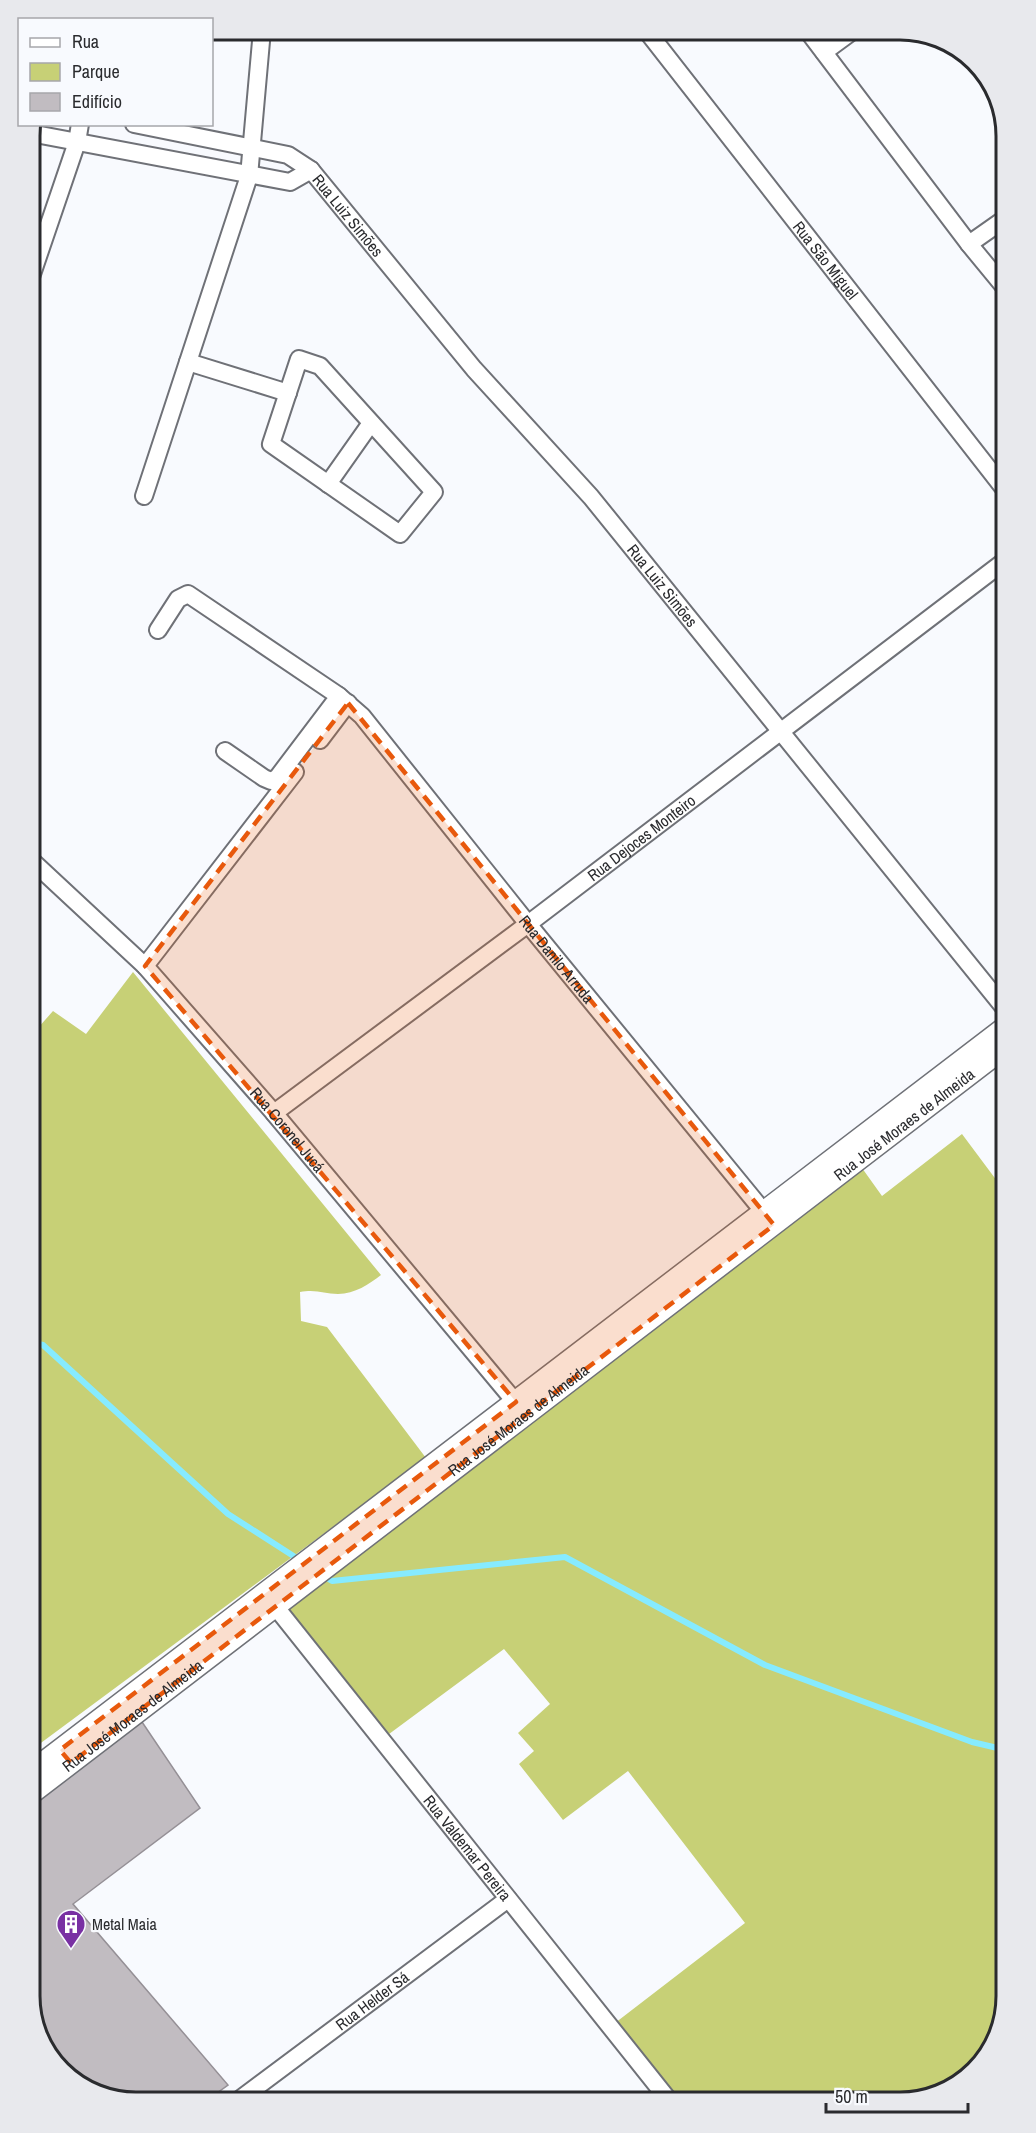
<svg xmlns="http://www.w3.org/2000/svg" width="1036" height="2133" viewBox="0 0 1036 2133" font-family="'Archivo Narrow',sans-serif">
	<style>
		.green { fill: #c7d076 }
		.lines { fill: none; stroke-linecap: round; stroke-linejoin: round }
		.stream { stroke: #86ebff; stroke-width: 6 }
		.building { fill: #c1bcc1; stroke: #959096; stroke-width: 1.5 }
		.minor-casing { stroke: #6f7177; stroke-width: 20 }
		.tertiary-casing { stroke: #6f7177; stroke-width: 24 }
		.minor { stroke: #fff; stroke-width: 16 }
		.tertiary { stroke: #fff; stroke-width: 21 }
		.marked { fill: #e8590c; fill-opacity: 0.2; stroke: #e8590c; stroke-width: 4.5; stroke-dasharray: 12 8; stroke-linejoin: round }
		.labels { text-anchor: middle; stroke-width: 4.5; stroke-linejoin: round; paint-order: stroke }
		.street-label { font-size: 16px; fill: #2a2b2e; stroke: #f8fafe }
		.poi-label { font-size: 16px; fill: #2a2b2e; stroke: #f8fafe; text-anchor: start }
		.rim { fill: none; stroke: #2a2b2e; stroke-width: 3 }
	</style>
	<rect width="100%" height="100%" fill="#f8fafe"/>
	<g class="green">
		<path d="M 133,972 L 381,1275 C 369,1284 355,1294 338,1294 C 324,1294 317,1289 300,1292 L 301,1321 L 327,1327 L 426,1458 L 30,1751 L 30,1037 L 53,1011 L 86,1034 Z"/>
		<polygon points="962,1134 1006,1193 1006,1997 988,2056 940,2095 900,2103 678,2103 615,2023 745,1923 628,1771 563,1820 519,1764 534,1751 518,1733 550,1704 504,1649 385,1737 279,1608 862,1168 882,1196"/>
	</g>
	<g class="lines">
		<g class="stream">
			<polyline points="30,1342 43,1345 228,1514 295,1557"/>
			<polyline points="327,1578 332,1581 565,1557 765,1665 972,1742 1006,1750"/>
		</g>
	</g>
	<polygon class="building" points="140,1719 200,1808 73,1904 228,2085 203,2103 129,2103 77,2085 38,2037 30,1997 30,1805"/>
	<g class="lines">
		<g class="minor-casing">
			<g id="minor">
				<path id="s1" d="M 646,30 L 1006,491"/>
				<polyline points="807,30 969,244 1006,289"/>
				<polyline points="824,52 854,30"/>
				<path id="s2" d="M 134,124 L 288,155 L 311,170 L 474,369 L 591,497 L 1006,1010"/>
				<polyline points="30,133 290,182 311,170"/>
				<polyline points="969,244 1006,218"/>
				<polyline points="30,280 77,142 80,124"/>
				<polygon points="299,359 320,366 434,492 400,534 271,444"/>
				<polyline points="188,362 288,393"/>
				<polyline points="328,484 371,423"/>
				<polyline points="144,496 249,176 262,30"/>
				<polyline points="158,630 178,599 188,594 339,696 277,778 271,781 264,778 225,751"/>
				<path id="s3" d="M 339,696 L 362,716 L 528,924 L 772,1222"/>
				<polyline points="320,740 348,703"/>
				<path id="s4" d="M 30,859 L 145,966 L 274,1113 L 522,1410"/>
				<polyline points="145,966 295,772"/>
				<path id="s5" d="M 274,1113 L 528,924 L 1006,560"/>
				<path id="s6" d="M 267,1596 L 671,2103"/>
				<path id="s7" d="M 235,2103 L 508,1899"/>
			</g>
		</g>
		<g class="tertiary-casing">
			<g id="tertiary">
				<polyline points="30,1773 1006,1027"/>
				<path id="s8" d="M 30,1794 L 1006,1046"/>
			</g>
		</g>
		<use href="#minor" class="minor"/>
		<use href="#tertiary" class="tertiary"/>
	</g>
	<path class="marked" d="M 348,703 L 774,1225 L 71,1763 L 60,1750 L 516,1402 L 145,966 Z"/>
	<defs>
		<g id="building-pin" transform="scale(1.5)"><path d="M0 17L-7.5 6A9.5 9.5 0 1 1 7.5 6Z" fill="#7930a3" stroke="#f8fafe"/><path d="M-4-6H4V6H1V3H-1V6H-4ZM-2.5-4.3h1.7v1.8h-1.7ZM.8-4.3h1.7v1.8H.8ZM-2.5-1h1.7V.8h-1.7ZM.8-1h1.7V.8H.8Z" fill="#fff"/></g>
	</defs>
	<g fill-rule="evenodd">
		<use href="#building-pin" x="71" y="1924"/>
	</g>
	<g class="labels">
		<g class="street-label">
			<text dy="6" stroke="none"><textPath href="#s2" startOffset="243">Rua Luiz Simões</textPath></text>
			<text dy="6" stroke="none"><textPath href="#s1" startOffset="292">Rua São Miguel</textPath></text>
			<text dy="6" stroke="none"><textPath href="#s2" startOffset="729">Rua Luiz Simões</textPath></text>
			<text dy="6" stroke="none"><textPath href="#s5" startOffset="459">Rua Dejoces Monteiro</textPath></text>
			<text dy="6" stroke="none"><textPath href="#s3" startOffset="342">Rua Danilo Arruda</textPath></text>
			<text dy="6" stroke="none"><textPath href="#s8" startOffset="1101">Rua José Moraes de Almeida</textPath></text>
			<text dy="6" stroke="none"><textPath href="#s4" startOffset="374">Rua Coronel Jucá</textPath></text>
			<text dy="6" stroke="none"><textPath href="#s8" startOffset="615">Rua José Moraes de Almeida</textPath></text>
			<text dy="6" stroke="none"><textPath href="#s8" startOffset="129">Rua José Moraes de Almeida</textPath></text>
			<text dy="6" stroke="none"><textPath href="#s6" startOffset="322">Rua Valdemar Pereira</textPath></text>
			<text dy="6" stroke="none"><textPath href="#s7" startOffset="171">Rua Helder Sá</textPath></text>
		</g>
		<g class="poi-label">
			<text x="92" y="1930">Metal Maia</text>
		</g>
	</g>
	<path d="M0 0H1036V2133H0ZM136 40H900A96 96 0 0 1 996 136V1996A96 96 0 0 1 900 2092H136A96 96 0 0 1 40 1996V136A96 96 0 0 1 136 40Z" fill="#e8e9ed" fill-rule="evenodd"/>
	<path class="rim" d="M136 40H900A96 96 0 0 1 996 136V1996A96 96 0 0 1 900 2092H136A96 96 0 0 1 40 1996V136A96 96 0 0 1 136 40Z"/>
	<rect x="18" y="18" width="195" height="108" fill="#f8fafe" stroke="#a6a7ab" stroke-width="1.5"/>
	<rect x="30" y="38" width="30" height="9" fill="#ffffff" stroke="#a6a7ab" stroke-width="1.5"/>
	<text x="72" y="48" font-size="18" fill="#2a2b2e">Rua</text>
	<rect x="30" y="63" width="30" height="18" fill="#c7d076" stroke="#a6a7ab" stroke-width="1.5"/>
	<text x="72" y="78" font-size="18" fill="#2a2b2e">Parque</text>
	<rect x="30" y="93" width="30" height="18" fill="#c1bcc1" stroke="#a6a7ab" stroke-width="1.5"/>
	<text x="72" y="108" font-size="18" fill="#2a2b2e">Edifício</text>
	<path d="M826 2103v9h142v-9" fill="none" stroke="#2a2b2e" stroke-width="3"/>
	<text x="835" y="2103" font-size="18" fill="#2a2b2e" stroke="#f8fafe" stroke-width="4.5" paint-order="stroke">50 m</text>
</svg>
